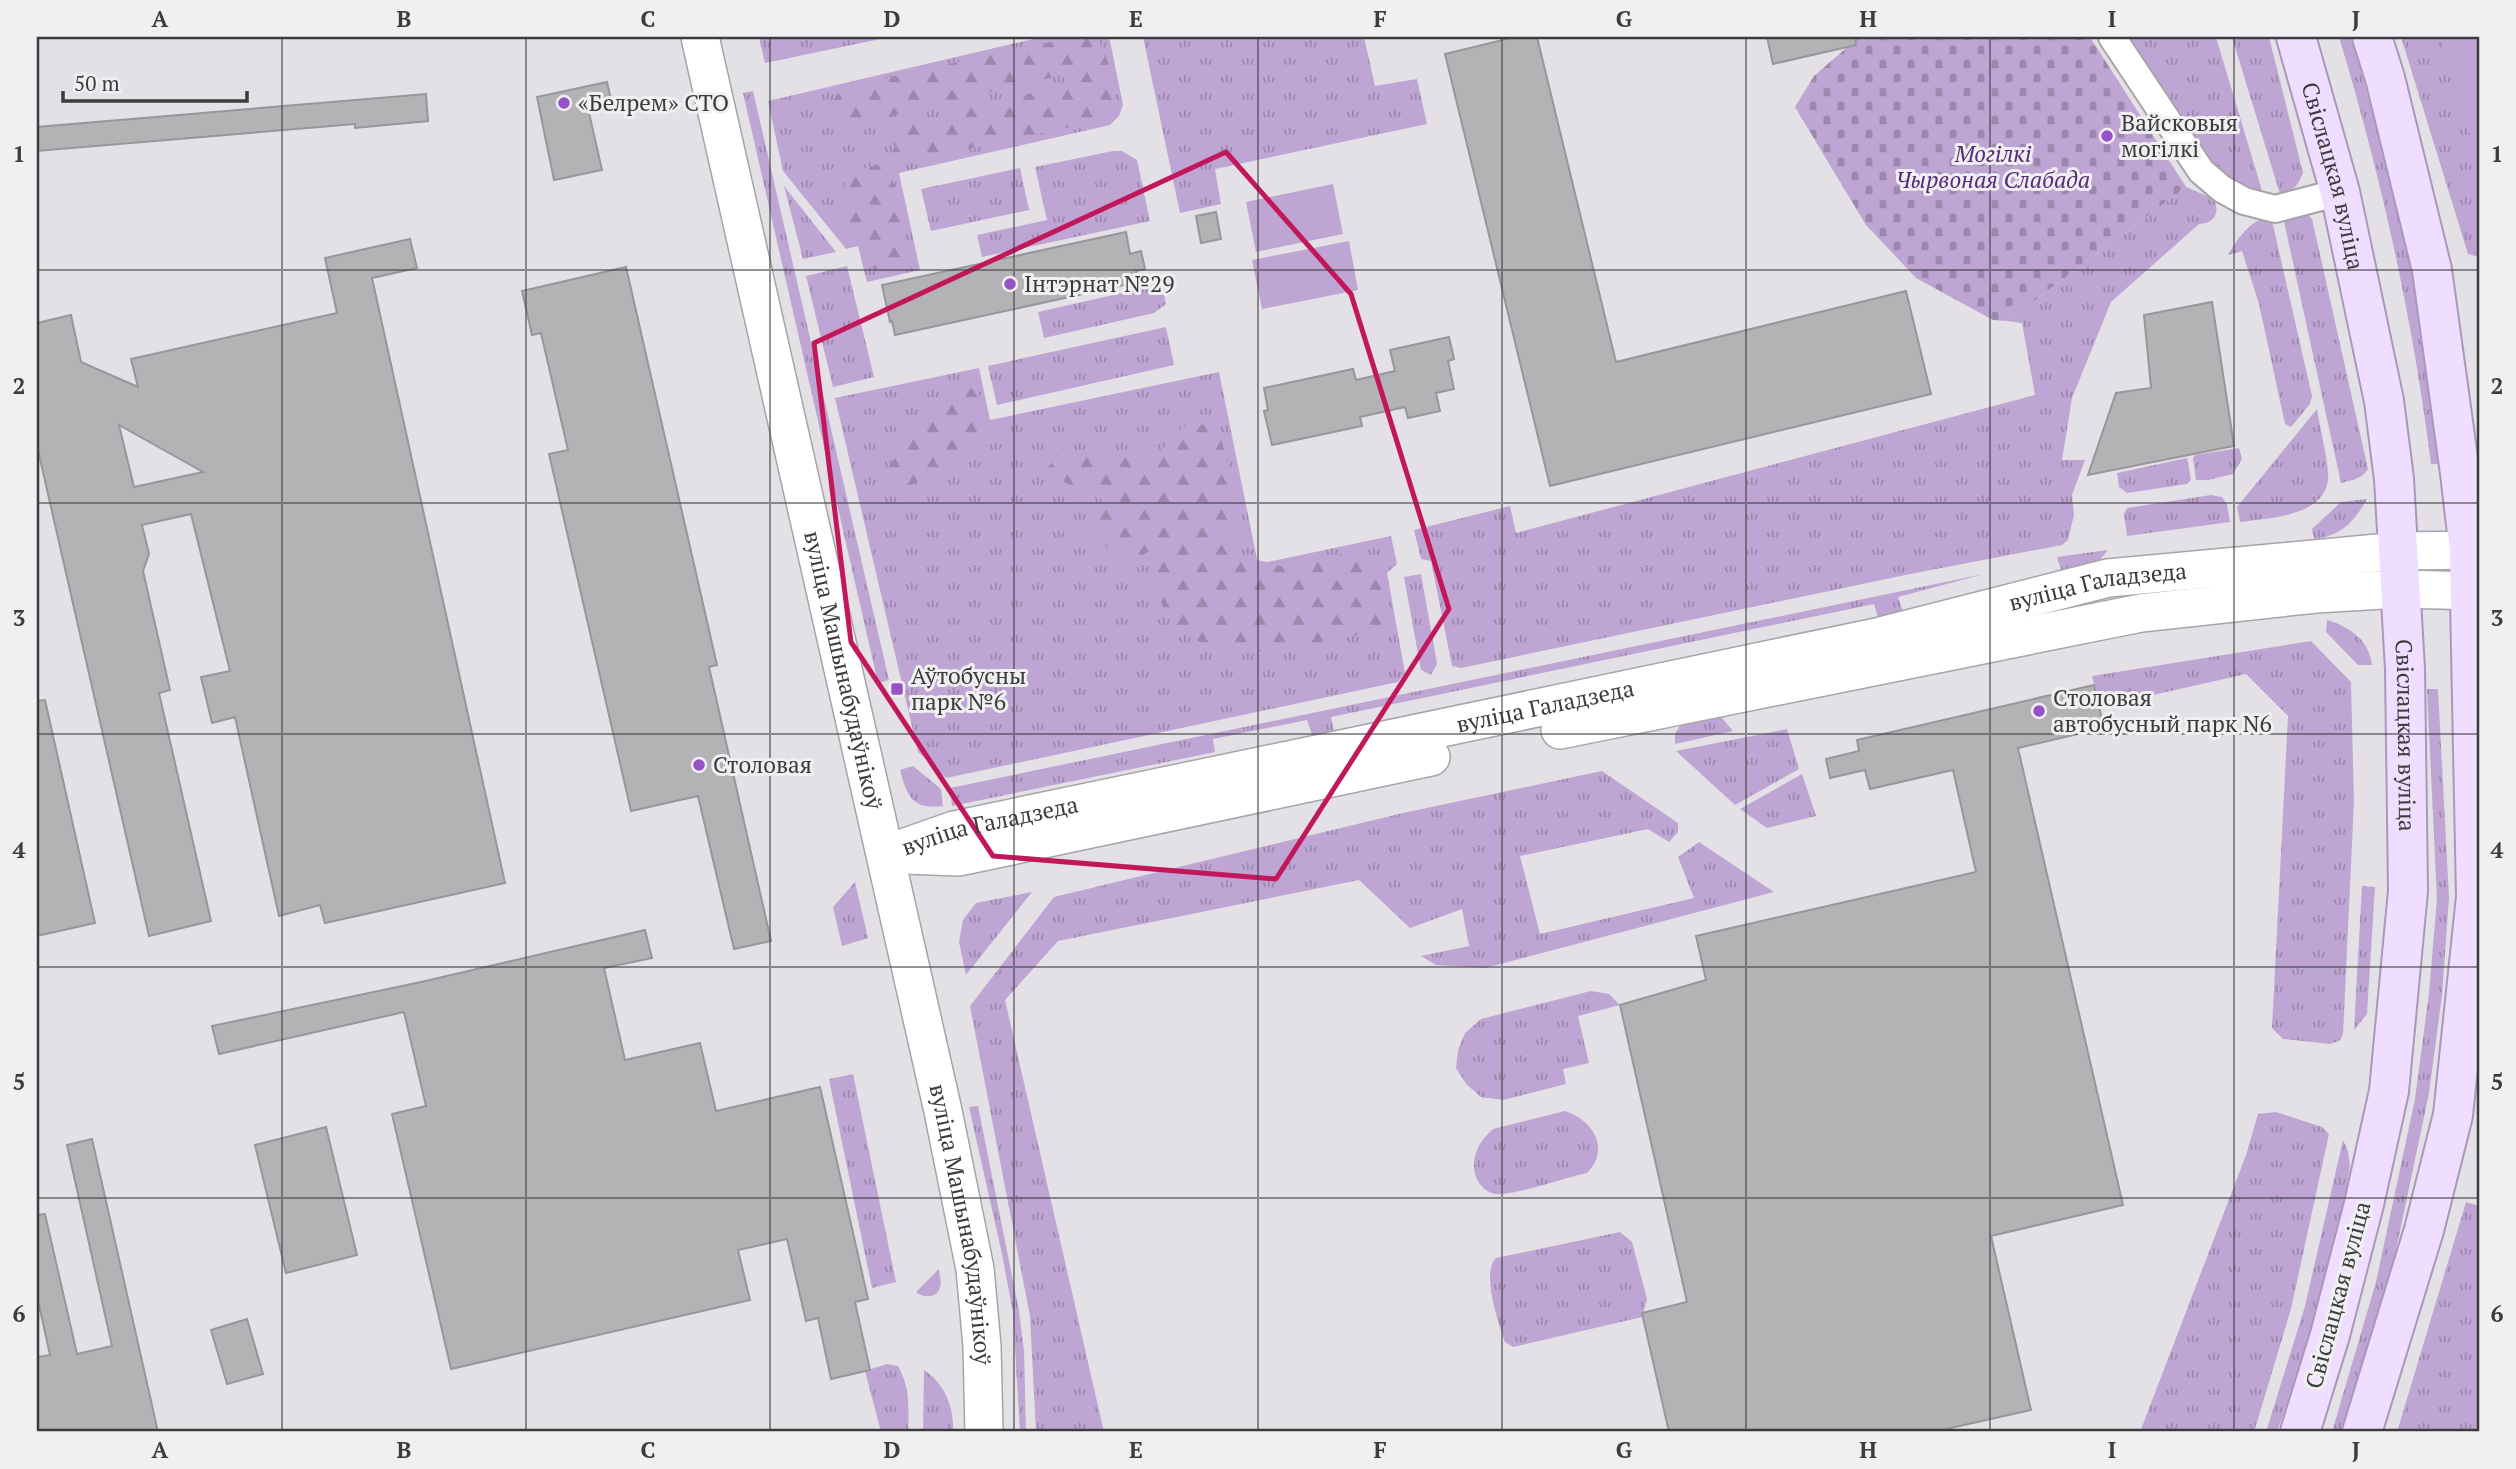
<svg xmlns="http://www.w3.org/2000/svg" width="2516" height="1469" viewBox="0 0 2516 1469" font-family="'PT Serif',serif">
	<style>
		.grass { fill: url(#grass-tufts) }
		.forest { fill: url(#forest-firs) }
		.cemetery { fill: url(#cemetery-stones) }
		.park { fill: #bea5d4 }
		.building { fill: #b3b2b5; stroke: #98969a; stroke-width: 2; fill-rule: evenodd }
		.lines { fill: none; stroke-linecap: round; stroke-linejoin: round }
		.street-casing { stroke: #a6a4a8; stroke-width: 30 }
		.secondary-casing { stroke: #a6a4a8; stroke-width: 40 }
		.primary-casing { stroke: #aa97bb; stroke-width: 42 }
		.street { stroke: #fff; stroke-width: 26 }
		.secondary { stroke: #fff; stroke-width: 37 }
		.primary { stroke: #efdeff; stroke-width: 38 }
		.marked { fill: none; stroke: #c2185b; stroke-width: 5; stroke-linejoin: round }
		.grid { fill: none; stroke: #3c3c3d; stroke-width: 2; stroke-opacity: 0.55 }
		.poi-dot { fill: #9652c6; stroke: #f0eff2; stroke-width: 2.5 }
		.labels { text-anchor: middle; stroke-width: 6; stroke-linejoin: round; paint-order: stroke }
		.poi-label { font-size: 23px; fill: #3c3c3d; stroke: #f0eff2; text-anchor: start }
		.park-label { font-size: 23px; font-style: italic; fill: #592a7a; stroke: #f0eff2 }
		.street-label { font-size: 23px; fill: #3c3c3d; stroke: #f0eff2 }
		.neatline { fill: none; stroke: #3c3c3d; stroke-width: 2.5 }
		.grid-label { font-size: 23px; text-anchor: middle; font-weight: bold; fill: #3c3c3d }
	</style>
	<defs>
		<pattern id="grass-tufts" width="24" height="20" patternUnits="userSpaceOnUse" patternTransform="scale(1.75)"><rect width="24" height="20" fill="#bea5d4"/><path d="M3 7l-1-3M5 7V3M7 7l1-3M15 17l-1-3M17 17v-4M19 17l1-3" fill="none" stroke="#9c88ad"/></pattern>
		<pattern id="forest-firs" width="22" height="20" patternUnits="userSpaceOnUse" patternTransform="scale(1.75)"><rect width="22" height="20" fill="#bea5d4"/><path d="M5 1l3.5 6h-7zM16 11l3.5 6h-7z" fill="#9c88ad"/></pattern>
		<pattern id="cemetery-stones" width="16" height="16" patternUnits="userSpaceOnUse" patternTransform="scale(1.75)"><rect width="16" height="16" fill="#bea5d4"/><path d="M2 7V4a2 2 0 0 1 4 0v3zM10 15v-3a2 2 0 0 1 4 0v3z" fill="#9c88ad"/></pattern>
	</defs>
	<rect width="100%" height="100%" fill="#e3e1e5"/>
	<g class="grass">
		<polygon points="759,37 890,37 765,63"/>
		<polygon points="1042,37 1107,37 1110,41 1123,105 1119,116 1110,125 899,173 920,270 867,282 858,246 846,249 783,171 768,101"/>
		<polygon points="1143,37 1364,37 1375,86 1417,79 1427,124 1215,169 1221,204 1180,213"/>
		<polygon points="2127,37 2216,37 2263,194 2235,186 2219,176"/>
		<path d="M 2232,37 L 2269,37 L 2303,173 C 2298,186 2293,191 2280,194 Z"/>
		<path d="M 2339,37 L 2352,37 L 2404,231 L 2415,283 L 2444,464 L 2431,464 C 2413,319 2381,176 2339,37 Z"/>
		<polygon points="2401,37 2479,37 2479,257 2468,254"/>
		<polygon points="753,91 889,680 878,683 743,93"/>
		<polygon points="1113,151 1122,151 1137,160 1150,221 982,257 977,235 1047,220 1035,167"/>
		<polygon points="1020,168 1029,210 931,231 921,189"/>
		<polygon points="784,186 836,252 803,259"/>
		<path d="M 2186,187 L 2214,199 C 2220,213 2215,223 2199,224 L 2111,302 L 2072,398 L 2062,460 L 2085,460 L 2072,495 L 2074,515 L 2068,540 L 2062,545 L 1910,574 L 1461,668 L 1452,666 L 1431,561 L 1421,559 L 1414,530 L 1510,506 L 1516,533 L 2035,395 L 2022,323 L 2007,321 Z"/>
		<path d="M 2297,213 L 2307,214 L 2312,219 L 2368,469 C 2362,479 2352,480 2341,483 L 2283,217 Z"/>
		<path d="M 2264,218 L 2270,220 L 2273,225 L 2312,396 L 2310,404 L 2291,427 L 2285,424 L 2259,304 L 2242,251 L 2228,255 C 2237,240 2247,224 2264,218 Z"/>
		<polygon points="847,266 874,377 833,387 806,276"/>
		<polygon points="1162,284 1166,304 1154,313 1044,338 1038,312"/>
		<polygon points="1166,327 1174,365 997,405 988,366"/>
		<polygon points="979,368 990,420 1219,372 1258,564 1391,536 1397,564 1387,573 1405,673 1398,682 946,778 918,752 835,398"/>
		<path d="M 2317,409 C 2319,424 2330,467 2328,480 C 2324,517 2267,518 2240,522 L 2237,507 Z"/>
		<polygon points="2239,448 2242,459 2233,474 2208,480 2196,480 2193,458 2195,455"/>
		<polygon points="2187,458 2191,480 2187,484 2127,493 2119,487 2117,473"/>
		<polygon points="2211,495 2222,497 2227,504 2230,522 2127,536 2124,514 2127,508"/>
		<path d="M 2367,499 C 2354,522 2341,536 2314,539 L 2312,529 L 2341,502 Z"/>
		<polygon points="2108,550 2098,562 2063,577 2057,557"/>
		<polygon points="1421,574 1437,664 1431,675 1421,670 1404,577"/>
		<polygon points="1984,574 1898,597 1904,615 1879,621 1874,604 1331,717 1334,732 1313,737 1307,720 1213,739 1215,752 952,806 950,788"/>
		<path d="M 2327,620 C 2350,627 2369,640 2372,665 L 2358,665 L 2326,632 Z"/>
		<polygon points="2311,641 2351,682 2354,801 2343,1035 2339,1041 2330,1044 2283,1039 2272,1028 2288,716 2246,674 2100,707 2092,676"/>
		<polygon points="2427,689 2438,689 2449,898 2442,995 2429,1093 2388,1288 2343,1432 2332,1432 2376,1282 2415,1099 2429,993 2437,899"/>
		<polygon points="1717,712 1733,731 1675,744 1675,734 1681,724"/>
		<polygon points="1787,729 1799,769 1735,805 1676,751"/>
		<path d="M 913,766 L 941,789 L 943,806 C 913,810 907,797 900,770 Z"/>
		<polygon points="1602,771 1678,823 1678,832 1669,842 1648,829 1520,856 1540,934 1694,898 1678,857 1699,842 1774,892 1485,968 1436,965 1421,956 1469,946 1462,909 1410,928 1359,880 1058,941 1005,1000 1104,1432 1036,1432 1030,1316 970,1006 1054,897 1403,813"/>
		<polygon points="1802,774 1816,816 1767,828 1740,809"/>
		<polygon points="855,882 868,938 842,946 833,907"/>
		<polygon points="2362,886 2375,887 2367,1014 2354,1030"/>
		<polygon points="1032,892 966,975 959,942 963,920 976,903"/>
		<polygon points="1591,991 1609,994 1620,1005 1578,1016 1589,1063 1563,1069 1566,1084 1503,1100 1481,1097 1466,1084 1456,1068 1458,1050 1465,1033 1481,1019"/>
		<polygon points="853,1074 896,1282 872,1288 829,1079"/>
		<polygon points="978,1106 1019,1311 1024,1351 1026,1432 1020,1432 1013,1313 1002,1254 969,1107"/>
		<path d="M 1565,1111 C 1593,1120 1611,1149 1587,1173 C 1568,1177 1512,1196 1496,1194 C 1484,1193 1474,1179 1474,1167 C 1474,1150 1481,1140 1493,1129 Z"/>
		<polygon points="2276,1112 2322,1127 2329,1134 2291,1309 2254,1432 2140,1432 2246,1155 2258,1114"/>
		<polygon points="2343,1140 2348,1151 2350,1166 2345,1197 2305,1353 2277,1432 2266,1432 2305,1306"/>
		<polygon points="2466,1202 2479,1206 2479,1432 2397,1432"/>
		<path d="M 1620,1232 L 1632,1242 L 1647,1299 L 1642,1317 L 1513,1347 L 1505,1342 C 1498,1323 1481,1272 1496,1258 Z"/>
		<path d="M 939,1269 C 939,1274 942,1282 940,1287 C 937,1299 923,1298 916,1292 Z"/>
		<path d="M 887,1364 L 898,1366 C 910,1387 909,1409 908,1432 L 881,1432 L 865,1371 Z"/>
		<path d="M 924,1370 C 945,1384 954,1407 953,1432 L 923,1432 Z"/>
	</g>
	<g class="forest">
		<path d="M 1073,37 L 1096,37 C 1111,59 1114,86 1114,112 L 1097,121 L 902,163 L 891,172 L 907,247 L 904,266 L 873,269 L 861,236 L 828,217 L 848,201 L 844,181 L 851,170 C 871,167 886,167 895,146 L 883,137 L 886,125 L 901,120 L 924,126 L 937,121 L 957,107 L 1067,87 L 1066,74 L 843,128 L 822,118 L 838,93 L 855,85 Z"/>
		<path d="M 959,384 L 978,391 L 987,433 C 953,455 935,479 894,491 L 883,474 L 941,397 Z"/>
		<path d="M 1217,423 L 1231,476 L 1236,554 L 1284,567 L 1341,554 L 1374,563 L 1389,581 L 1385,628 C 1334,641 1280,655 1227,651 C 1207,650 1176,629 1165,612 C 1159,601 1154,563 1153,549 L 1130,562 L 1093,538 L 1093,520 L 1103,500 L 1044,473 L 1062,449 L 1101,457 L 1153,459 L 1182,427 Z"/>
	</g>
	<polygon class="cemetery" points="1859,37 2090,37 2186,187 2007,321 1993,320 1916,278 1866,225 1795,107 1814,76"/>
	<g class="park">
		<polygon points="2440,37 2479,37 2479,164"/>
		<polygon points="1333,184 1343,234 1256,252 1246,202"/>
		<polygon points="1349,241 1358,290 1262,309 1252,260"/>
	</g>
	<g class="building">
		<polygon points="1515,37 1537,37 1616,362 1906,291 1931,394 1550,486 1445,54"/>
		<polygon points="1767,37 1855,37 1856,45 1773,64"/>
		<polygon points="607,82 613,108 589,113 602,170 554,180 537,97"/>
		<polygon points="426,94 428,121 355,128 355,124 37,151 37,127"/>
		<polygon points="1216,212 1221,239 1201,243 1196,216"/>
		<polygon points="1126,232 1130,254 1141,251 1145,269 1136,271 1138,282 895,335 892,321 890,322 882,285"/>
		<path d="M 410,239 L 417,268 L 372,278 L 505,883 L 325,923 L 320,905 L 279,916 L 235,717 L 212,723 L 201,677 L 230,671 L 191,514 L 142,525 L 149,554 L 143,571 L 170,690 L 159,693 L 211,921 L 149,936 L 37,446 L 37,323 L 71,315 L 81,362 L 138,387 L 131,359 L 337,313 L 325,258 ZM 119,425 L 203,472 L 134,487 Z"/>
		<polygon points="626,267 717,665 709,667 771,941 734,949 698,796 631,811 549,454 568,450 541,333 532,335 522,291"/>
		<polygon points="2212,302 2234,446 2088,475 2116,393 2151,388 2144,315"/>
		<polygon points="1449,337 1454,359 1448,361 1454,389 1436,393 1440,411 1408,418 1405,407 1360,417 1362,426 1272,445 1264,411 1268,410 1264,388 1353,369 1356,380 1395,371 1390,350"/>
		<polygon points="2094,685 2104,728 2018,748 2123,1205 1991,1236 2031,1410 1933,1432 1669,1432 1642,1313 1687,1302 1620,1005 1706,980 1696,936 1976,872 1953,770 1870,789 1865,770 1830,778 1826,759 1859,751 1857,740"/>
		<polygon points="45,700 95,923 37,936 37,701"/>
		<polygon points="645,930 652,958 604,968 625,1060 700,1043 716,1111 820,1087 868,1299 855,1302 870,1370 831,1379 818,1318 806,1321 787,1239 738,1250 750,1300 451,1369 392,1114 426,1106 404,1012 219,1054 212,1026 421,982"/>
		<polygon points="326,1127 357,1255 286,1273 255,1145"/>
		<polygon points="92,1139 158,1432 37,1432 37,1357 50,1355 37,1296 37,1215 45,1214 77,1354 112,1346 67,1145"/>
		<polygon points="247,1319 263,1374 227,1384 211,1330"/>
	</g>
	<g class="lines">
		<g class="street-casing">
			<polyline id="street" points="2112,37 2201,171 2222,189 2244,201 2275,209 2340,192"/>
		</g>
		<g class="secondary-casing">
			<g id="secondary">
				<path id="s1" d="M 700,37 L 943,1111 L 975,1269 L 982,1346 L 984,1432"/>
				<polyline points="1560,730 2141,613 2316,594 2400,589 2479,591"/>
				<path id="s2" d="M 886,854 L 954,830 L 1881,636 L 2108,578 L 2399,551 L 2479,550"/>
				<polyline points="905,855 959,857 1431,757"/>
			</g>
		</g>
		<g class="primary-casing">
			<g id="primary">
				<path id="s3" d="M 2296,37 L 2340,192 L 2384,401 L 2394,479 L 2405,669 L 2408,891 L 2389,1091 L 2364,1204 L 2330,1335 L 2300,1432"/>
				<polyline points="2362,1432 2424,1230 2453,1115 2476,897 2469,550 2460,473 2432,270 2385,78 2372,37"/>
			</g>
		</g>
		<use href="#street" class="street"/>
		<use href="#secondary" class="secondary"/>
		<use href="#primary" class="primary"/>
	</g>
	<path class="marked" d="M 1226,152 L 1351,294 L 1449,609 L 1276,879 L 993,856 L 851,642 L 814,343 Z"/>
	<path class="grid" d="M 282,37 L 282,1432M 526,37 L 526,1432M 770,37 L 770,1432M 1014,37 L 1014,1432M 1258,37 L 1258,1432M 1502,37 L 1502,1432M 1746,37 L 1746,1432M 1990,37 L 1990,1432M 2234,37 L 2234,1432M 37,270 L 2479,270M 37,503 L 2479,503M 37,734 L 2479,734M 37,967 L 2479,967M 37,1198 L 2479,1198"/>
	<g class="poi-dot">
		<circle cx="564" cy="103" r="7"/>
		<circle cx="2107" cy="136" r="7"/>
		<circle cx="1010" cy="284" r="7"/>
		<rect x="890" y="682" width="14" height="14" rx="3.5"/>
		<circle cx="2039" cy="711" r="7"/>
		<circle cx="699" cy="765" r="7"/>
	</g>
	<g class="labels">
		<g class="poi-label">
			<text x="578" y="111">«Белрем» СТО</text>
			<text x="2121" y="131">Вайсковыя<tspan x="2121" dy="26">могілкі</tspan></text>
			<text x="1024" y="292">Інтэрнат №29</text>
			<text x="911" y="684">Аўтобусны<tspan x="911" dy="26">парк №6</tspan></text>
			<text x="2053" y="706">Столовая<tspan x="2053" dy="26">автобусный парк N6</tspan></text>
			<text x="713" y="773">Столовая</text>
		</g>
		<g class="park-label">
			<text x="1993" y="162">Могілкі<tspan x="1993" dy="26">Чырвоная Слабада</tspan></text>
		</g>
		<g class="street-label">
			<text dy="8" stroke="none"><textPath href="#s3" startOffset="144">Свіслацкая вуліца</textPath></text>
			<text dy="8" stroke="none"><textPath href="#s2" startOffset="1242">вуліца Галадзеда</textPath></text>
			<text dy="8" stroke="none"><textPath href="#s1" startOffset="649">вуліца Машынабудаўнікоў</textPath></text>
			<text dy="8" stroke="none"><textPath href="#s2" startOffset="676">вуліца Галадзеда</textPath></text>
			<text dy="8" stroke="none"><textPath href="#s3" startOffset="710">Свіслацкая вуліца</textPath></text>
			<text dy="8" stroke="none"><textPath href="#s2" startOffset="108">вуліца Галадзеда</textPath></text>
			<text dy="8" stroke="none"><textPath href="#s1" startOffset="1216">вуліца Машынабудаўнікоў</textPath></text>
			<text transform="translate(2338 1295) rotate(-75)" y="8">Свіслацкая вуліца</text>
		</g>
	</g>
	<rect width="2516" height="1469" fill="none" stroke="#f0eff2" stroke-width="77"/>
	<path d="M63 91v10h184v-10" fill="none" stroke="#3c3c3d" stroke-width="3.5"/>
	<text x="74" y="91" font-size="21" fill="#3c3c3d" stroke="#f0eff2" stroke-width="5" paint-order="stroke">50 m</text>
	<rect x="38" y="38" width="2440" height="1392" class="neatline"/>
	<g class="grid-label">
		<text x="160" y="27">A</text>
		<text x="404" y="27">B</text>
		<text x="648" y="27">C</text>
		<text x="892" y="27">D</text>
		<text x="1136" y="27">E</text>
		<text x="1380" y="27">F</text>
		<text x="1624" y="27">G</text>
		<text x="1868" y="27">H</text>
		<text x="2112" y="27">I</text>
		<text x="2356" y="27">J</text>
		<text x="19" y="162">1</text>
		<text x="2497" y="162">1</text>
		<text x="19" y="394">2</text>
		<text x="2497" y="394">2</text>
		<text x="19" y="626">3</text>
		<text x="2497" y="626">3</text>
		<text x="19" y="858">4</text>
		<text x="2497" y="858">4</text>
		<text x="19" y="1090">5</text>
		<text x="2497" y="1090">5</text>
		<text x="19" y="1322">6</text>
		<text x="2497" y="1322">6</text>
		<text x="160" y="1458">A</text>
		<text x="404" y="1458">B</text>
		<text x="648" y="1458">C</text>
		<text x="892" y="1458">D</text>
		<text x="1136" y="1458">E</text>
		<text x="1380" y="1458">F</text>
		<text x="1624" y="1458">G</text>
		<text x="1868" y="1458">H</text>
		<text x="2112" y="1458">I</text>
		<text x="2356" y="1458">J</text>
	</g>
</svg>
